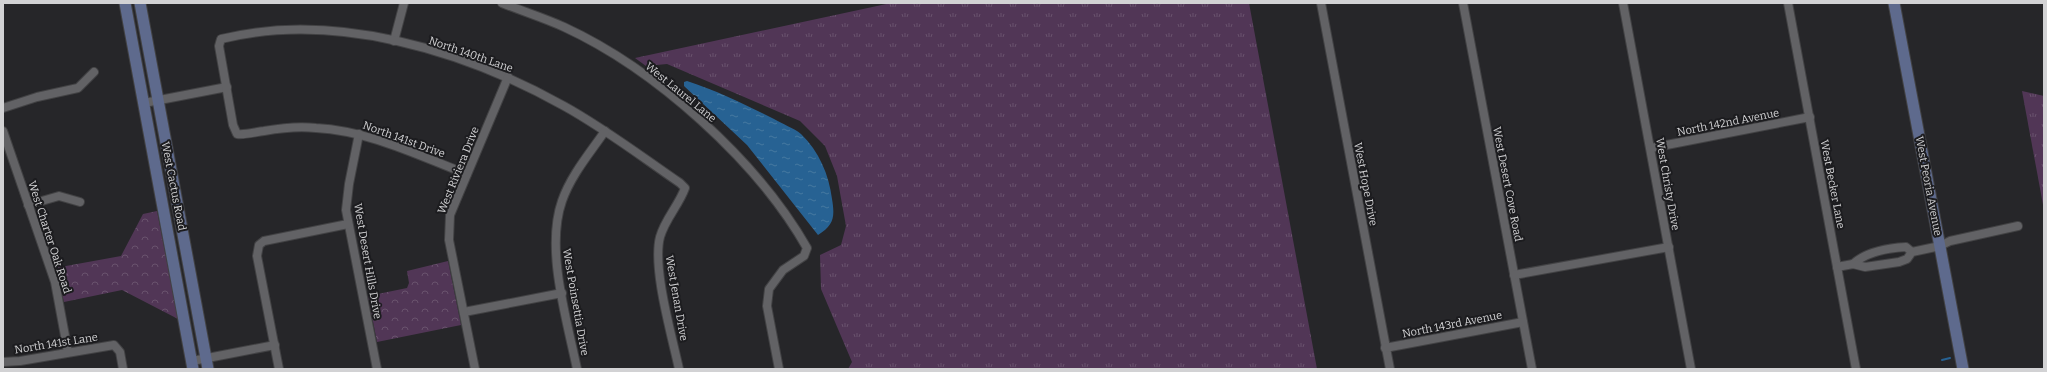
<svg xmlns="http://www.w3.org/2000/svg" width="2047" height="372" viewBox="0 0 2047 372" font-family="Bitter,serif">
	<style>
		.grass { fill: url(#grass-tufts) }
		.park { fill: url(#park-crowns) }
		.water { fill: url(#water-ripples) }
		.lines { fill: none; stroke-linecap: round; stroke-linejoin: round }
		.stream { stroke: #276293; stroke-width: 2 }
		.street-casing { stroke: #424244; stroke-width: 10 }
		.secondary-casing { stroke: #424244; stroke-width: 13 }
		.street { stroke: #626265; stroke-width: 8 }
		.secondary { stroke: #5e6a8d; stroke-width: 11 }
		.labels { text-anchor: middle; stroke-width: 4; stroke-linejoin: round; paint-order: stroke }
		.street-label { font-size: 11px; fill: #d2d2d4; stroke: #1c1c1f }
	</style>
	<defs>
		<pattern id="grass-tufts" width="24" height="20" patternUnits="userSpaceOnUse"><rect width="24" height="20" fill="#513656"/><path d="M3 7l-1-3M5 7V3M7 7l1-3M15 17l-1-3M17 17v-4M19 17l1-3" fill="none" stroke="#69526d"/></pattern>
		<pattern id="park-crowns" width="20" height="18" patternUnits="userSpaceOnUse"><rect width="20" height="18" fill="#513656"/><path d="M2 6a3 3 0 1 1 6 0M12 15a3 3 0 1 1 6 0" fill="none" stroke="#69526d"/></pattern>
		<pattern id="water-ripples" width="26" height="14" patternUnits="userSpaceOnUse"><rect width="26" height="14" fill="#276293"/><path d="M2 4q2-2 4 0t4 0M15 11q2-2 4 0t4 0" fill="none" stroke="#4578a1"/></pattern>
	</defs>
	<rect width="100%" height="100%" fill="#262629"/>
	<g class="grass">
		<polygon points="891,3 1249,3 1317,369 848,369 852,362 821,289 820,255 841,245 846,226 837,176 825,146 800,121 667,64 646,66 635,58"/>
		<polygon points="2022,91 2044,96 2044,210"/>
	</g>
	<g class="park">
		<polygon points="157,211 178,319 122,290 64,302 55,268 121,256 143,214"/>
		<polygon points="448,261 461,325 377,342 368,296 407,288 409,283 407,271"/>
	</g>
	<path class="water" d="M 687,81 C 718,91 746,105 774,119 C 782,124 794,128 801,134 C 819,151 829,175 832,199 C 835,217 834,225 818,235 L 747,145 L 684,86 L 684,82 Z"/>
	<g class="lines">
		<polyline class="stream" points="1942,360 1950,358"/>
		<g class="street-casing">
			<g id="street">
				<path d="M 502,3 C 522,11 544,18 564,27 C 655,69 757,160 807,248 L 804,256 L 783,270 L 769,289 L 767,306 L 779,369"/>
				<polyline points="1321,3 1390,369"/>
				<polyline points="1463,3 1532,369"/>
				<polyline points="1623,3 1691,369"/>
				<polyline points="1788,3 1856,369"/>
				<polyline points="394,41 404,3"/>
				<polyline points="144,103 227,87"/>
				<polyline points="3,108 37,97 78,88 94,72"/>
				<polyline points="3,131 55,282 68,352"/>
				<polyline points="359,134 349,184 346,210 377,369"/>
				<polyline points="1651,148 1810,117"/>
				<path d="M 467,174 C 417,155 370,131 316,128 C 298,126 281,128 264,131 C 255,132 246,135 237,134 L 233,125 L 219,46 L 221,39 C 334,11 464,50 564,106 C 604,128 642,157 680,183 L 685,188 C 679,205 665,219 660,237 C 652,268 672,336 679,369"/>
				<polyline points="28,205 59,196 80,202"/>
				<path d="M 1853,264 C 1867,251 1888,248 1906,247 L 1912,252"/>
				<polyline points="1837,267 1853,264 1865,267 1899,262 1907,259 1912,252 1940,246 1950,241 2018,226"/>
				<polyline points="1514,275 1669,247"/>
				<polyline points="464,312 562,293"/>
				<polyline points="1385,348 1523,322"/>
				<polyline points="192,361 275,345"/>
				<polyline points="3,362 20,361 114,345 120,352 123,369"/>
				<polyline points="279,369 257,256 259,245 264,241 348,224"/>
				<polyline points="475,369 449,240 450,215 508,77"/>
				<path d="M 577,369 C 567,320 545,249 562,201 C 571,175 590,153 605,131"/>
			</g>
		</g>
		<g class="secondary-casing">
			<g id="secondary">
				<polyline points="125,3 193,369"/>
				<polyline points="140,3 208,369"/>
				<polyline points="1894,3 1963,369"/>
			</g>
		</g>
		<use href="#street" class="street"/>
		<use href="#secondary" class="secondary"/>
	</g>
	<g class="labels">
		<g class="street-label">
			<text transform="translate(471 54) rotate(19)" y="4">North 140th Lane</text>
			<text transform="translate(681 92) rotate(39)" y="4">West Laurel Lane</text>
			<text transform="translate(1728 122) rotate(-11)" y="4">North 142nd Avenue</text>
			<text transform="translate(404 139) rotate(20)" y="4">North 141st Drive</text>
			<text transform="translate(458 170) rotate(-68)" y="4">West Riviera Drive</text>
			<text transform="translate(1366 184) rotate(79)" y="4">West Hope Drive</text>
			<text transform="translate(1508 184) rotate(79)" y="4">West Desert Cove Road</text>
			<text transform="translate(1668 184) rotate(80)" y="4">West Christy Drive</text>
			<text transform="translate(1833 184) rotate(79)" y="4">West Becker Lane</text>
			<text transform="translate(174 186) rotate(79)" y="4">West Cactus Road</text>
			<text transform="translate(1929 186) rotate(79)" y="4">West Peoria Avenue</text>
			<text transform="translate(50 237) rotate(72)" y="4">West Charter Oak Road</text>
			<text transform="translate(368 261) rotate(80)" y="4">West Desert Hills Drive</text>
			<text transform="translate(677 298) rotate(80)" y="4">West Jenan Drive</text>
			<text transform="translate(576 302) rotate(80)" y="4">West Poinsettia Drive</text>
			<text transform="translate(1452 324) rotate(-11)" y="4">North 143rd Avenue</text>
			<text transform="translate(56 343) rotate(-9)" y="4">North 141st Lane</text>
		</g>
	</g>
	<rect width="2047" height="372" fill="none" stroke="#d2d2d4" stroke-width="8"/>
</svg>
